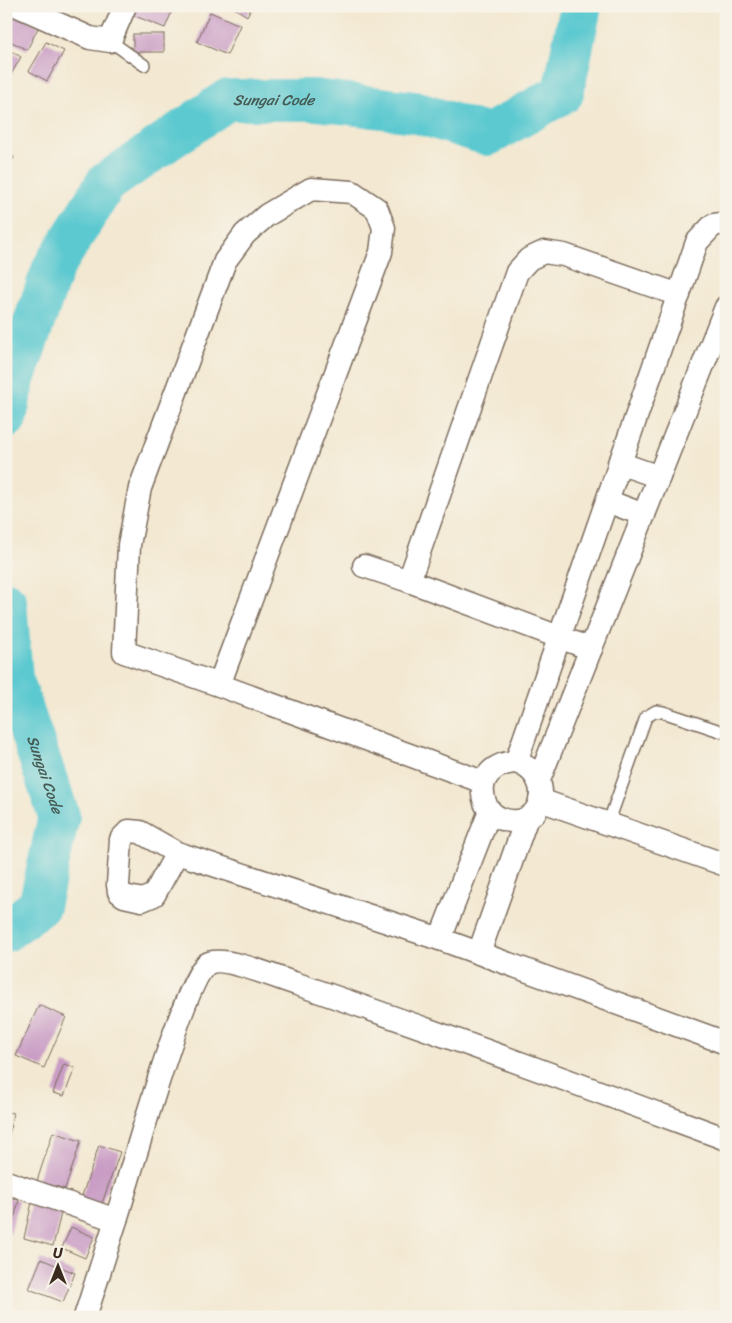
<svg xmlns="http://www.w3.org/2000/svg" width="732" height="1323" viewBox="0 0 732 1323" font-family="Sriracha,sans-serif">
	<style>
		.lines { fill: none; stroke-linecap: round; stroke-linejoin: round }
		.river { stroke: #5cc9d0; stroke-width: 42 }
		.building { fill: #c99cc5 }
		.service-casing { stroke: #7b6c5d; stroke-width: 14 }
		.minor-casing { stroke: #7b6c5d; stroke-width: 25 }
		.service { stroke: #fff; stroke-width: 11 }
		.minor { stroke: #fff; stroke-width: 22 }
		.labels { text-anchor: middle; stroke-width: 4; stroke-linejoin: round; paint-order: stroke }
		.water-label { font-size: 15px; font-style: italic; fill: #455a53; stroke: #f7f3e8 }
	</style>
	<rect width="100%" height="100%" fill="#f7f3e8"/>
	<filter id="ink" filterUnits="userSpaceOnUse"><feTurbulence type="fractalNoise" baseFrequency=".02" numOctaves="2"/><feDisplacementMap in="SourceGraphic" scale="10" xChannelSelector="R" yChannelSelector="G"/><feConvolveMatrix kernelMatrix="1 2 1 2 8 2 1 2 1" color-interpolation-filters="sRGB"/></filter>
	<filter id="wash" filterUnits="userSpaceOnUse"><feTurbulence type="fractalNoise" baseFrequency=".0096" numOctaves="4" result="noise"/><feDisplacementMap in="SourceGraphic" scale="20" xChannelSelector="R" yChannelSelector="G"/><feGaussianBlur stdDeviation="1.12" result="paint"/><feColorMatrix in="noise" values="0 0 0 0 0 0 0 0 0 0 0 0 0 0 0 0 0 1.4 0 .05"/><feComposite in="paint" operator="in"/></filter>
	<g filter="url(#wash)">
		<rect width="100%" height="100%" fill="#f3e8d1"/>
		<g class="lines">
			<g class="river">
				<path id="s1" d="M 6,418 L 14,379 L 53,268 L 106,183 L 227,100 L 315,100 L 415,112 L 488,135 L 563,93 L 581,6"/>
				<path id="s2" d="M 6,602 L 12,678 L 59,816 L 39,906 L 6,931"/>
			</g>
		</g>
		<g id="blocks">
			<g class="building">
				<polygon points="133,6 165,6 173,9 165,28 130,14"/>
				<polygon points="231,6 252,6 247,16"/>
				<polygon points="6,10 39,26 27,50 6,39"/>
				<polygon points="210,12 240,25 227,55 197,42"/>
				<rect x="133" y="34" width="31" height="18"/>
				<polygon points="46,42 64,51 47,81 29,71"/>
				<polygon points="6,48 21,57 6,83"/>
				<polygon points="6,153 14,157 6,173"/>
				<polygon points="39,1005 66,1017 44,1068 16,1056"/>
				<polygon points="64,1064 75,1068 64,1096 53,1093"/>
				<polygon points="6,1112 13,1113 8,1141 6,1141"/>
				<polygon points="53,1132 81,1141 65,1189 37,1181"/>
				<polygon points="99,1145 120,1152 100,1209 80,1202"/>
				<polygon points="6,1197 19,1200 10,1234 6,1234"/>
				<polygon points="32,1202 62,1209 53,1246 24,1238"/>
				<polygon points="71,1227 94,1237 85,1258 62,1248"/>
				<polygon points="41,1259 75,1273 63,1302 29,1289"/>
			</g>
		</g>
	</g>
	<g filter="url(#ink)">
		<use href="#blocks" fill-opacity="0" stroke="#7b6c5d" stroke-width="1"/>
		<g class="lines">
			<g class="service-casing">
				<g id="service">
					<polyline points="110,41 144,65"/>
					<polyline points="608,824 646,717 656,711 663,712 726,733"/>
				</g>
			</g>
			<g class="minor-casing">
				<g id="minor">
					<polyline points="18,6 90,38 110,41 125,6"/>
					<polyline points="619,463 659,477"/>
					<polyline points="607,501 644,515"/>
					<polyline points="364,566 409,581"/>
					<polyline points="591,649 409,581 517,272 529,259 544,252 564,255 679,295"/>
					<polyline points="219,685 381,252 384,228 377,209 352,192 311,189 267,215 245,234 225,261 140,488 129,545 124,652 219,685 483,782"/>
					<polyline points="516,762 697,242 713,225 726,223"/>
					<path d="M 516,762 C 557,775 544,833 502,819 C 493,816 486,808 484,799 C 478,777 495,763 516,762 Z"/>
					<polyline points="539,780 726,307"/>
					<polyline points="540,800 726,865"/>
					<polyline points="177,853 154,895 142,900 124,896 119,892 118,885 121,839 129,831 140,832 177,853 440,939 726,1043"/>
					<polyline points="440,939 490,811"/>
					<polyline points="479,953 526,820"/>
					<path d="M 6,1182 L 116,1220 C 128,1182 184,980 207,964 C 222,954 277,978 294,983 C 439,1032 583,1086 726,1139"/>
					<polyline points="85,1317 116,1220"/>
				</g>
			</g>
			<use href="#service" class="service"/>
			<use href="#minor" class="minor"/>
		</g>
	</g>
	<g class="labels">
		<g class="water-label">
			<text dy="5" stroke="none"><textPath href="#s1" startOffset="451">Sungai Code</textPath></text>
			<text dy="5" stroke="none"><textPath href="#s2" startOffset="178">Sungai Code</textPath></text>
		</g>
	</g>
	<rect width="732" height="1323" fill="none" stroke="#f7f3e8" stroke-width="25"/>
	<g transform="translate(58 1266)" stroke="#f7f3e8" stroke-width="4" paint-order="stroke">
	<path d="M0-4L9 19L0 12L-9 19Z" fill="#3b2a1e"/>
	<text y="-8" font-size="14" font-weight="bold" text-anchor="middle" fill="#3b2a1e">U</text>
	</g>
</svg>
